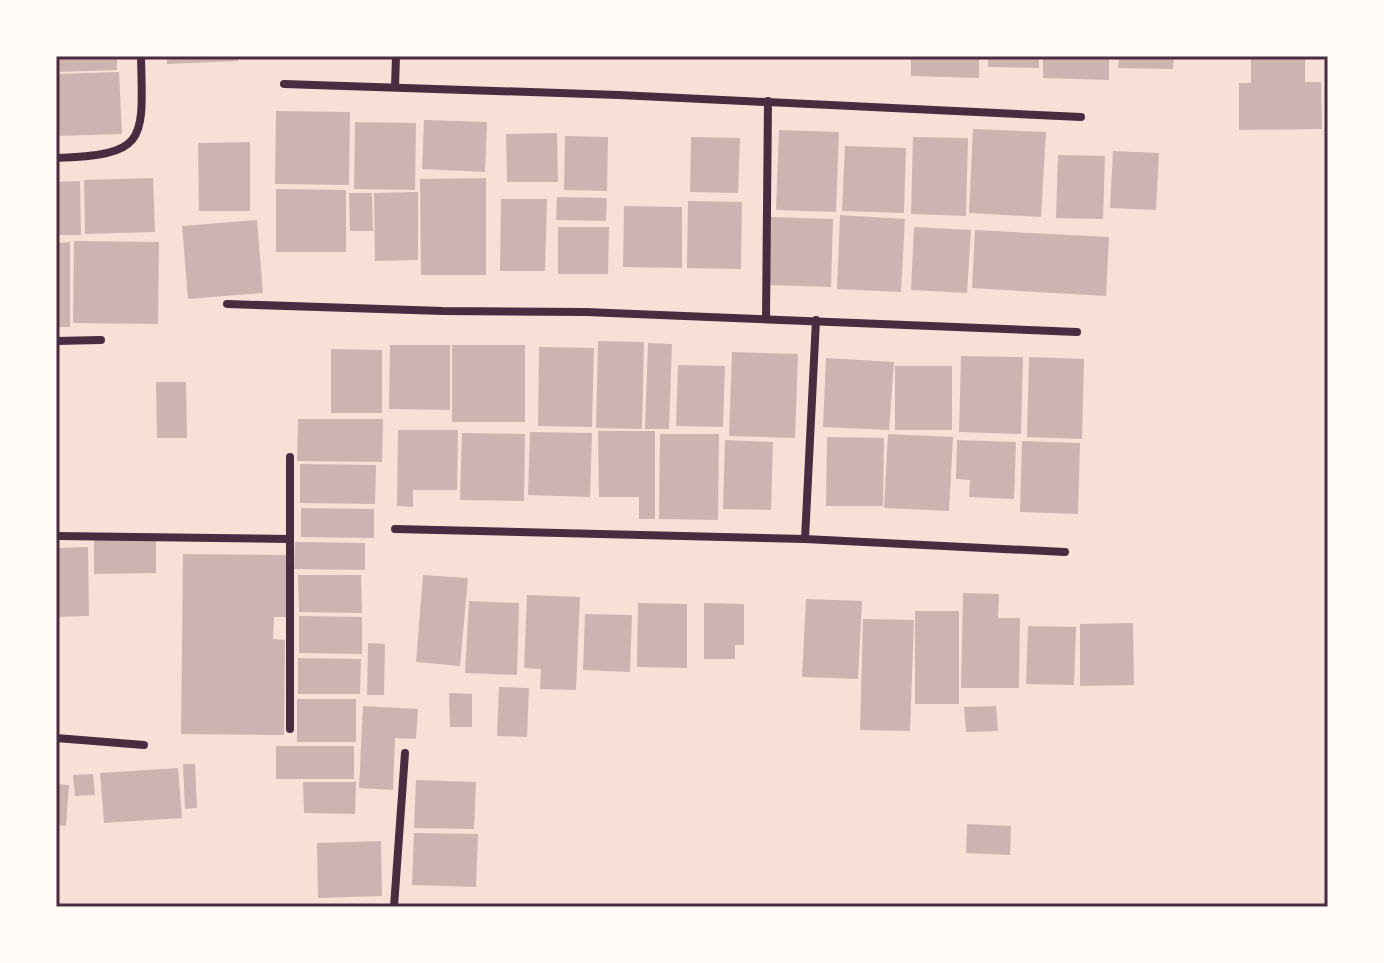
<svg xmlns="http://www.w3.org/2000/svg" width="1384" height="963" viewBox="0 0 1384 963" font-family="Roboto,sans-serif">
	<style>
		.building { fill: #ccb4b1 }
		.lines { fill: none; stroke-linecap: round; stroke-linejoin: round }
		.minor { stroke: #4a2c40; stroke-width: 8 }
		.neatline { fill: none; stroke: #4a2c40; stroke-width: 3 }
	</style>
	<rect width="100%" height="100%" fill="#f7e1d7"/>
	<g class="building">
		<polygon points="56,56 117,56 117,70 56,72"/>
		<polygon points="167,56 238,56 238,61 167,64"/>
		<polygon points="911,56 979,56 979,78 911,76"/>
		<polygon points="988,56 1039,56 1039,68 988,67"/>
		<polygon points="1043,56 1109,56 1109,80 1043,78"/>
		<polygon points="1119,56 1174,56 1173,69 1118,68"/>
		<polygon points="1251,56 1305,56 1305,82 1321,82 1322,129 1239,130 1239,83 1251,83"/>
		<polygon points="119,72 122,134 56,136 56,74"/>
		<polygon points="276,111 350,112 349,185 275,184"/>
		<polygon points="424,120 487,122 485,172 422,169"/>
		<polygon points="355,122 416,123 415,190 354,189"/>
		<polygon points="973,129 1046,132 1041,217 969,213"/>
		<polygon points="779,130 839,132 836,212 776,210"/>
		<polygon points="557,133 558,182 507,182 506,134"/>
		<polygon points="565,136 608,137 607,191 564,190"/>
		<polygon points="691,137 740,138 738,193 690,192"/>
		<polygon points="913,137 968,138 966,216 911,214"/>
		<polygon points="250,142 250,211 199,211 198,143"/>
		<polygon points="845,146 906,148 904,213 842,211"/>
		<polygon points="1113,151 1159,153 1156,210 1110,208"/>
		<polygon points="1058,155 1105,156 1103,219 1056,218"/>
		<polygon points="153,178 155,232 85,234 84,180"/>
		<polygon points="486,178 486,275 421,275 420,179"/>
		<polygon points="80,181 81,235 56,235 56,182"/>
		<polygon points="276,189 346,190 346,252 276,252"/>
		<polygon points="418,192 418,260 375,261 374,193"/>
		<polygon points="349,193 372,193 373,231 350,231"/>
		<polygon points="557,197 607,198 606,221 556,220"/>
		<polygon points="501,199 547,199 545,271 500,271"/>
		<polygon points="688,201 742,202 741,269 687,268"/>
		<polygon points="624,206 682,207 682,268 623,267"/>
		<polygon points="840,215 905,219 901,292 837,289"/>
		<polygon points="771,217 833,219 831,287 768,285"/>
		<polygon points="257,220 263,293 188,299 182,226"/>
		<polygon points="558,227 609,227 608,274 558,274"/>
		<polygon points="914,227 971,230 967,293 911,290"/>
		<polygon points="975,230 1109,237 1106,296 972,288"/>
		<polygon points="74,241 159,242 158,324 73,323"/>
		<polygon points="70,242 70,327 56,327 56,243"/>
		<polygon points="598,341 644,342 642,429 596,428"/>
		<polygon points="648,343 672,344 669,429 645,429"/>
		<polygon points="390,345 450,345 450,410 389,409"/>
		<rect x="452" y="345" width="73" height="77"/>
		<polygon points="539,347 594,348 592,427 538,426"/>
		<polygon points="331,349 382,350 382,413 331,413"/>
		<polygon points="732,352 798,354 795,438 729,436"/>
		<polygon points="961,356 1023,357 1021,434 959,432"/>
		<polygon points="1029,357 1084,359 1082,439 1027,437"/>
		<polygon points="826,358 894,362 889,430 823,427"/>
		<polygon points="678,365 725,366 723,427 676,426"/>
		<rect x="895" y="366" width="57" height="64"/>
		<polygon points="156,382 186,382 187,438 157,438"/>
		<polygon points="298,419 383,419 382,462 297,461"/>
		<polygon points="398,430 458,430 457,490 413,490 413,507 397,506"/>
		<polygon points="598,431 655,431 655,519 639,519 639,497 599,497"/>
		<polygon points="530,432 592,433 590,497 528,495"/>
		<polygon points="462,433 525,434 524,501 460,500"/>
		<polygon points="660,434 719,434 718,520 659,519"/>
		<polygon points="888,434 953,437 949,511 884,508"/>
		<polygon points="827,437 884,438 883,506 826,506"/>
		<polygon points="725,440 773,442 771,510 723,509"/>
		<polygon points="957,440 1016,442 1014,499 969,497 970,480 956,479"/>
		<polygon points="1022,441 1080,443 1078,514 1020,512"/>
		<polygon points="300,464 376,465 375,504 300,503"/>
		<polygon points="301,508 374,509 374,538 301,537"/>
		<polygon points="156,539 156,573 94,574 94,540"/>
		<polygon points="295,542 365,543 365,570 294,569"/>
		<polygon points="88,547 89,616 56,617 56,548"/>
		<polygon points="183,554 289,555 288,617 274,617 273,639 285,640 284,735 181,734"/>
		<polygon points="298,575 361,575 362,613 299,612"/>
		<polygon points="423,575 468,578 460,666 416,662"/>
		<polygon points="963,593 999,594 998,618 1020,618 1019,688 961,688"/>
		<polygon points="527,595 580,597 576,690 540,689 541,669 524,668"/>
		<polygon points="806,599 862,601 858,679 802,677"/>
		<polygon points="469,601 519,603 517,675 465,673"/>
		<polygon points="638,603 687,604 687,668 637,667"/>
		<polygon points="704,603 744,604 744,645 735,645 735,659 704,659"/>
		<rect x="915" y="611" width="44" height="93"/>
		<polygon points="585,614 632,615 630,672 583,670"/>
		<polygon points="299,616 362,617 362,654 299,653"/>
		<polygon points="863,619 914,620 910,731 860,730"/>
		<polygon points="1133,623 1134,685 1080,686 1080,624"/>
		<polygon points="1028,626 1076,627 1074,685 1026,684"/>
		<polygon points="368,643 385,644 384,695 367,695"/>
		<polygon points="298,658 361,659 360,694 298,694"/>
		<polygon points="499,687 529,688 527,737 497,736"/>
		<polygon points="449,693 472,694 472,727 450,727"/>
		<rect x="297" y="699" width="59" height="43"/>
		<polygon points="363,706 418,709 416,739 395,738 393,790 359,788"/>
		<polygon points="996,706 998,731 966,732 964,707"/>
		<rect x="276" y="746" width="78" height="33"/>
		<polygon points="183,764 195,764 197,808 185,809"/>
		<polygon points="178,768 182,818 104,823 100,773"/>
		<polygon points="93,774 95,795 75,796 73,775"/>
		<polygon points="416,780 476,782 474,829 414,828"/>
		<polygon points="303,782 356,782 355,814 304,813"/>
		<polygon points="56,784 69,785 66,826 56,825"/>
		<polygon points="967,824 1011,826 1010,855 966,853"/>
		<polygon points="414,833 478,834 476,887 412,885"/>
		<polygon points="381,841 382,896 318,898 317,843"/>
	</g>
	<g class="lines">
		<g class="minor">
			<polyline points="284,84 619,95 1081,117"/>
			<polyline points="395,87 396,56"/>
			<path d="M 56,158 C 148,155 143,141 141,56"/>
			<polyline points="227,304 443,311 586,312 1077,332"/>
			<polyline points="766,319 768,101"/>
			<polyline points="56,341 101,340"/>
			<polyline points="395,529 805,539 1065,552"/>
			<polyline points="56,536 290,539"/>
			<polyline points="805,539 816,320"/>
			<polyline points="290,729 290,457"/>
			<polyline points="56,738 144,745"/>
			<polyline points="394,907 405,753"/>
		</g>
	</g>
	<rect width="1384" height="963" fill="none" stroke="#fffaf5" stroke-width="116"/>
	<rect x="58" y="58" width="1268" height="847" class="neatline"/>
</svg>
